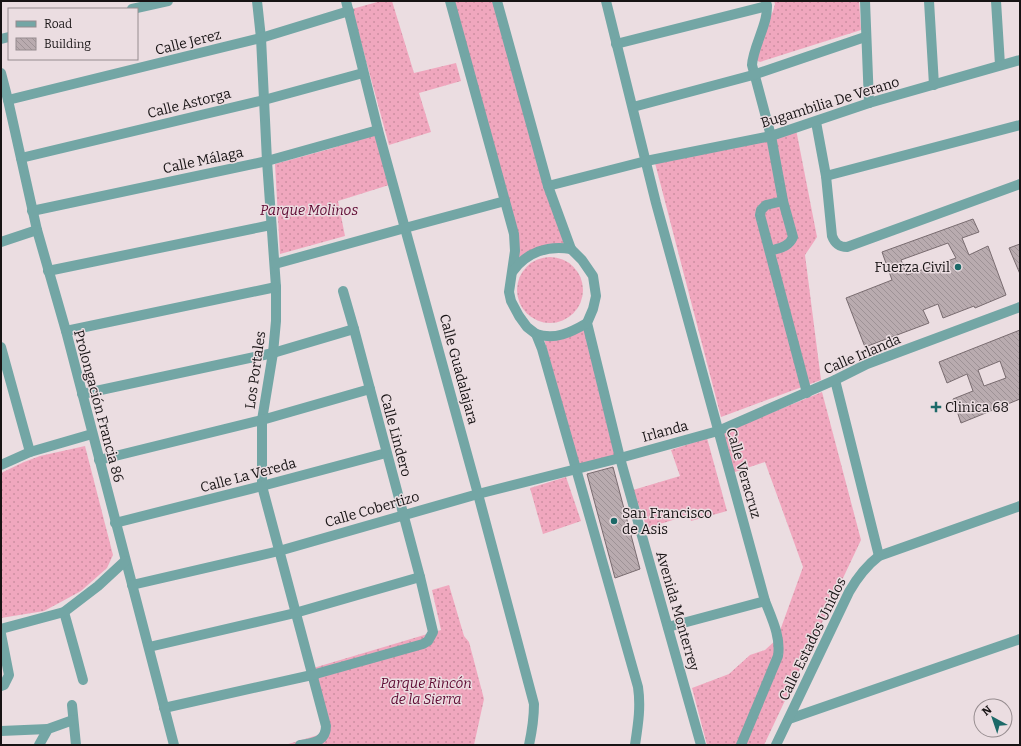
<svg xmlns="http://www.w3.org/2000/svg" width="1021" height="746" viewBox="0 0 1021 746" font-family="Bitter,serif">
	<style>
		.grass { fill: url(#grass-dots) }
		.building { fill: url(#building-back-hatch); stroke: #796c70; fill-rule: evenodd }
		.lines { fill: none; stroke-linecap: round; stroke-linejoin: round }
		.minor { stroke: #73a6a5; stroke-width: 10 }
		.poi-dot { fill: #1c6968; stroke: #ebdde1; stroke-width: 1.5 }
		.labels { text-anchor: middle; stroke-width: 3; stroke-linejoin: round; paint-order: stroke }
		.street-label { font-size: 14px; fill: #171314; stroke: #ebdde1 }
		.park-label { font-size: 14px; font-style: italic; fill: #600c34; stroke: #ebdde1 }
		.poi-label { font-size: 14px; fill: #171314; stroke: #ebdde1; text-anchor: start }
	</style>
	<defs>
		<pattern id="grass-dots" width="8" height="8" patternUnits="userSpaceOnUse"><rect width="8" height="8" fill="#f0a7be"/><path d="M2 2h.1M6 6h.1" fill="none" stroke="#cd8fa2" stroke-width="1.8" stroke-linecap="round"/></pattern>
		<pattern id="building-back-hatch" width="6" height="6" patternUnits="userSpaceOnUse"><rect width="6" height="6" fill="#b9abaf"/><path d="M-1 5l2 2M0 0l6 6M5-1l2 2" fill="none" stroke="#9e9296"/></pattern>
	</defs>
	<rect width="100%" height="100%" fill="#ebdde1"/>
	<g class="grass">
		<polygon points="381,1 392,1 414,73 456,63 461,81 419,93 431,132 389,145 352,9"/>
		<polygon points="450,1 498,1 571,249 559,248 519,263"/>
		<polygon points="774,1 859,1 861,30 760,62 756,60 755,52 773,11 775,4"/>
		<polygon points="795,124 817,237 805,255 821,380 721,417 655,163"/>
		<polygon points="375,135 389,185 338,201 345,236 280,254 275,164 326,150"/>
		<circle cx="550" cy="290" r="33"/>
		<path d="M 585,327 L 616,456 L 579,465 L 544,339 C 561,342 571,336 585,327 Z"/>
		<polygon points="822,392 861,540 764,745 707,745 692,688 729,674 750,655 765,650 777,639 803,567 765,462 732,473 719,434"/>
		<polygon points="707,438 727,511 691,521 689,515 647,528 633,490 680,476 671,450"/>
		<polygon points="85,446 113,555 107,568 81,591 59,603 44,611 1,618 1,473 24,462 40,456"/>
		<polygon points="566,477 581,521 543,534 530,488"/>
		<polygon points="449,585 464,636 469,642 484,699 474,745 285,745 328,732 310,669 441,630 432,590"/>
	</g>
	<g class="building">
		<path d="M 973,219 L 979,232 L 962,238 L 969,255 L 988,246 L 1006,295 L 975,308 L 974,306 L 943,318 L 938,304 L 923,310 L 929,323 L 865,347 L 846,298 L 892,280 L 882,252 ZM 948,243 L 956,258 L 907,275 L 901,260 Z"/>
		<polygon points="1020,244 1020,274 1009,248"/>
		<path d="M 1020,330 L 1020,399 L 961,423 L 953,399 L 973,391 L 967,374 L 947,383 L 939,362 ZM 1000,361 L 1006,378 L 984,386 L 978,370 Z"/>
		<polygon points="613,467 640,569 615,578 587,474"/>
	</g>
	<g class="lines">
		<g class="minor">
			<path d="M 257,1 L 261,38 L 267,161 L 276,287 L 276,321 L 273,353 L 262,420 L 262,486 L 326,726 C 326,742 313,743 300,745"/>
			<path d="M 346,1 L 378,130 L 478,494 L 534,704 C 534,718 532,731 529,745"/>
			<path d="M 450,1 L 514,234 L 515,251 L 509,292 L 511,301 L 519,316 L 527,327 L 536,334 L 542,349 L 638,687 C 641,707 638,725 635,745"/>
			<polyline points="497,1 548,186 571,249 582,260 593,276 596,296 593,309 587,323 620,458 701,745"/>
			<path d="M 606,1 L 656,203 L 765,601 C 772,619 781,637 778,656 L 741,745"/>
			<path d="M 766,1 C 771,20 753,45 752,65 L 771,136 L 783,201 L 766,205 L 761,210 L 760,215 L 807,393"/>
			<polyline points="865,1 869,103"/>
			<polyline points="929,1 934,85"/>
			<polyline points="996,1 1000,65"/>
			<polyline points="132,9 168,1"/>
			<polyline points="1,39 9,37"/>
			<polyline points="616,44 767,6"/>
			<polyline points="1,73 8,100 37,230 66,331 174,745"/>
			<polyline points="8,100 261,38 349,11"/>
			<polyline points="633,107 753,75 865,37"/>
			<path d="M 816,122 L 826,176 L 832,236 C 835,244 839,247 847,247 L 1020,184"/>
			<polyline points="21,158 264,100 363,73"/>
			<polyline points="826,176 1020,125"/>
			<polyline points="548,186 646,161 771,136 869,103 1020,60"/>
			<polyline points="32,211 267,161 378,130"/>
			<polyline points="1,242 37,230"/>
			<path d="M 770,251 C 779,248 789,247 793,237 L 783,201"/>
			<polyline points="275,264 405,228 505,201"/>
			<polyline points="48,271 271,225"/>
			<path d="M 513,271 C 527,252 548,245 571,249"/>
			<polyline points="66,331 276,287"/>
			<path d="M 536,334 C 555,340 570,333 587,323"/>
			<polyline points="1,347 30,452"/>
			<polyline points="835,380 879,556"/>
			<polyline points="82,394 273,353 354,329"/>
			<polyline points="99,460 262,420 370,389"/>
			<polyline points="1,465 30,452 92,434"/>
			<polyline points="115,523 262,486 386,453"/>
			<polyline points="132,585 279,551 478,494 620,458 718,431 835,380 867,364 1020,307"/>
			<polyline points="64,612 83,680"/>
			<polyline points="668,627 765,601"/>
			<polyline points="1,629 64,612 98,586 125,561"/>
			<polyline points="1,634 9,675 4,685 1,686"/>
			<polyline points="149,647 295,613 420,577"/>
			<polyline points="72,705 76,745"/>
			<polyline points="164,708 312,675 423,644 428,641 433,632 420,577 354,329 343,291"/>
			<polyline points="789,719 1020,639"/>
			<polyline points="1,731 48,729"/>
			<polyline points="39,745 48,729 73,720"/>
			<path d="M 776,745 L 849,592 C 857,578 866,566 879,556 L 1020,506"/>
		</g>
	</g>
	<g class="poi-dot">
		<circle cx="958" cy="267" r="4"/>
		<path d="M934 401h4v4h4v4h-4v4h-4v-4h-4v-4h4z"/>
		<circle cx="614" cy="521" r="4"/>
	</g>
	<g class="labels">
		<g class="street-label">
			<text transform="translate(188 42) rotate(-14)" y="5">Calle Jerez</text>
			<text transform="translate(830 102) rotate(-17)" y="5">Bugambilia De Verano</text>
			<text transform="translate(189 103) rotate(-14)" y="5">Calle Astorga</text>
			<text transform="translate(203 160) rotate(-12)" y="5">Calle Málaga</text>
			<text transform="translate(862 354) rotate(-23)" y="5">Calle Irlanda</text>
			<text transform="translate(459 369) rotate(75)" y="5">Calle Guadalajara</text>
			<text transform="translate(255 370) rotate(-82)" y="5">Los Portales</text>
			<text transform="translate(99 406) rotate(75)" y="5">Prolongación Francia 86</text>
			<text transform="translate(665 431) rotate(-15)" y="5">Irlanda</text>
			<text transform="translate(396 435) rotate(75)" y="5">Calle Lindero</text>
			<text transform="translate(744 473) rotate(74)" y="5">Calle Veracruz</text>
			<text transform="translate(248 475) rotate(-15)" y="5">Calle La Vereda</text>
			<text transform="translate(372 509) rotate(-16)" y="5">Calle Cobertizo</text>
			<text transform="translate(678 611) rotate(74)" y="5">Avenida Monterrey</text>
			<text transform="translate(812 639) rotate(-64)" y="5">Calle Estados Unidos</text>
		</g>
		<g class="park-label">
			<text x="309" y="215">Parque Molinos</text>
			<text x="426" y="688">Parque Rincón<tspan x="426" dy="16">de la Sierra</tspan></text>
		</g>
		<g class="poi-label">
			<text x="950" y="272" text-anchor="end">Fuerza Civil</text>
			<text x="945" y="412">Clinica 68</text>
			<text x="622" y="518">San Francisco<tspan x="622" dy="16">de Asis</tspan></text>
		</g>
	</g>
	<rect width="1021" height="746" fill="none" stroke="#171314" stroke-width="4"/>
	<rect x="8" y="8" width="130" height="52" fill="#ebdde1" stroke="#968c8f"/>
	<rect x="16" y="21" width="20" height="6" fill="#73a6a5" stroke="#968c8f"/>
	<text x="44" y="28" font-size="12" fill="#171314">Road</text>
	<rect x="16" y="38" width="20" height="12" fill="url(#building-back-hatch)" stroke="#968c8f"/>
	<text x="44" y="48" font-size="12" fill="#171314">Building</text>
	<g transform="translate(993 718) rotate(320)"><circle r="19" fill="#ebdde1" stroke="#968c8f"/>
	<path d="M0-3L7 15L0 10L-7 15Z" fill="#1c6968"/>
	<text y="-6" font-size="11" font-weight="bold" text-anchor="middle" fill="#171314">N</text>
	</g>
</svg>
